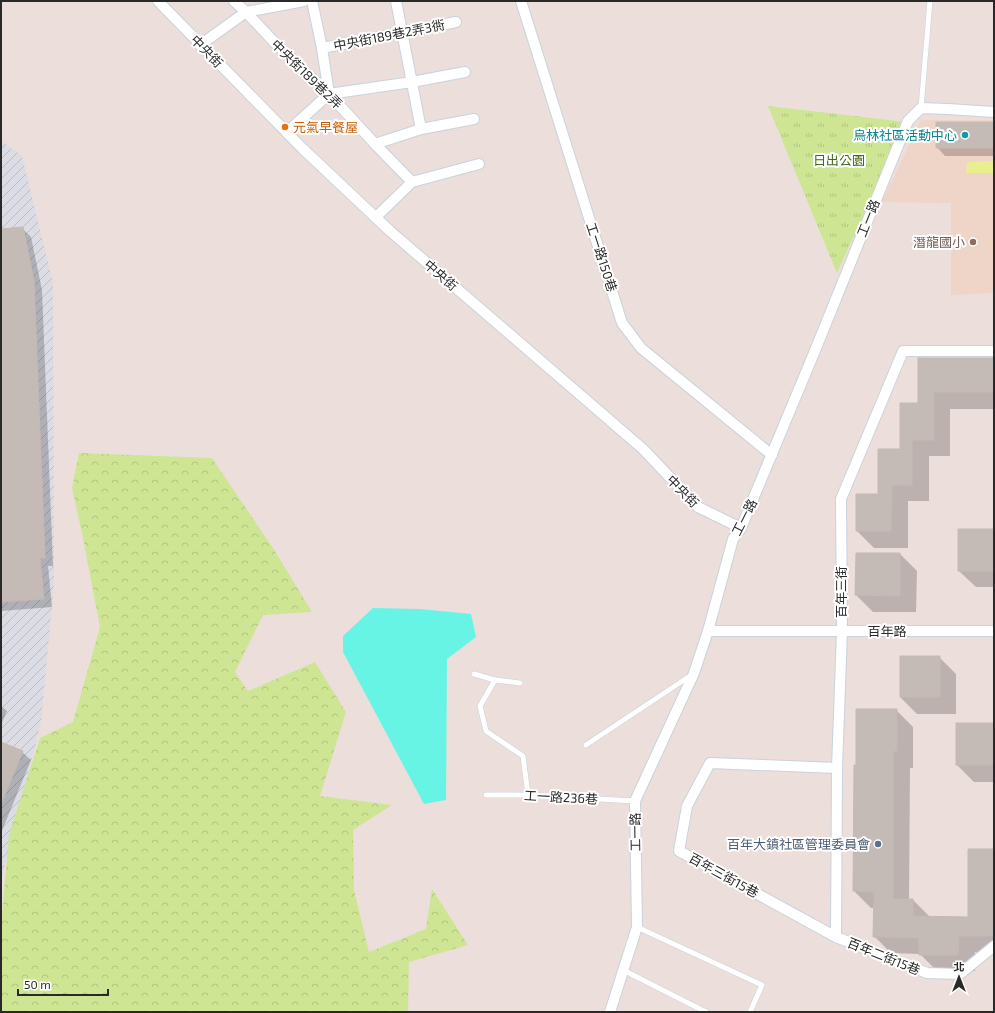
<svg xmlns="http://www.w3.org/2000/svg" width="995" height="1013" viewBox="0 0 995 1013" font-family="'Exo 2','Noto Sans TC',sans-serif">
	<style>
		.industrial { fill: url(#industrial-furrows) }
		.education { fill: #efd4c8 }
		.grass { fill: url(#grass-tufts) }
		.forest { fill: url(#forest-crowns) }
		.pitch { fill: #e9ee8f }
		.water { fill: #68f4e5 }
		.shadow { fill: #0003 }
		.building { fill: #c4bab6; stroke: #c7b9b4 }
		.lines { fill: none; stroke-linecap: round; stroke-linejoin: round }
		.service-casing { stroke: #c8d3dc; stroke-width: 6 }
		.minor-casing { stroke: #c8d3dc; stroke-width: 12 }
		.service { stroke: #fff; stroke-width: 5 }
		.minor { stroke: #fff; stroke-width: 10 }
		.food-dot { fill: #e8710a; stroke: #fff; stroke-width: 1.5 }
		.culture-dot { fill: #0f9aa8; stroke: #fff; stroke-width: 1.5 }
		.education-dot { fill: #8d6e63; stroke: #fff; stroke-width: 1.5 }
		.service-dot { fill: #5c6f8a; stroke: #fff; stroke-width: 1.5 }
		.labels { text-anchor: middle; stroke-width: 4; stroke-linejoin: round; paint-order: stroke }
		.street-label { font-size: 13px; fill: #292929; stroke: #fff }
		.food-label { font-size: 13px; fill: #c56008; stroke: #fff; text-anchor: start }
		.culture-label { font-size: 13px; fill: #0d838f; stroke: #fff; text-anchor: end }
		.park-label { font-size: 13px; fill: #466916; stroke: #fff }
		.education-label { font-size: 13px; fill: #785e54; stroke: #fff; text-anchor: end }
		.service-label { font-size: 13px; fill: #4e5e75; stroke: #fff; text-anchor: end }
	</style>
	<defs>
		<pattern id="industrial-furrows" width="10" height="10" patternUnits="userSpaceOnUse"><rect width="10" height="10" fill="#dbdce4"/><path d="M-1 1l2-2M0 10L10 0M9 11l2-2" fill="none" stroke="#bcbdc4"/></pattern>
		<pattern id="grass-tufts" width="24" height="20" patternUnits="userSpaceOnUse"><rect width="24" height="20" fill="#cee694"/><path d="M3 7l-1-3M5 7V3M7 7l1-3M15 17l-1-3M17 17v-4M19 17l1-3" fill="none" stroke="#b1c580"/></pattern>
		<pattern id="forest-crowns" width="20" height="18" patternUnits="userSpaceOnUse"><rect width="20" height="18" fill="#cee694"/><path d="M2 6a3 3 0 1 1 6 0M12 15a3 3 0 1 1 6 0" fill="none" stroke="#b1c580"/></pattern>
	</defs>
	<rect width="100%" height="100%" fill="#ecdeda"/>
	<polygon class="industrial" points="1,141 22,156 53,283 54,583 41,723 1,880"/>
	<polygon class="education" points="921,120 994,120 994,293 951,295 951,203 882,202"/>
	<polygon class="grass" points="768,106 906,122 837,273"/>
	<polygon class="forest" points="79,453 212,458 273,548 312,612 263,615 235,672 248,691 315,662 346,712 320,796 392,805 353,830 354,890 369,952 426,929 432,889 468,945 409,962 408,1012 1,1012 1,928 9,834 40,738 73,722 100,627 82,533 72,488"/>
	<polygon class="pitch" points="994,161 994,173 966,173 967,162"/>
	<polygon class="water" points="373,608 420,609 471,614 476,637 447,659 446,800 424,804 343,652 343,636"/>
	<g class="shadow">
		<polygon points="994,123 994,156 945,156 937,147"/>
		<polygon points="22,228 31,237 42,290 53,566 48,566 52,607 1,611 1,230"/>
		<polygon points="994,358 994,409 950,409 950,456 929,456 929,501 908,501 908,548 874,548 857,531 879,495 901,450 919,404 919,359"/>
		<polygon points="994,530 994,587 976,587 959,571"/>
		<polygon points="900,554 917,571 916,612 873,612 856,595"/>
		<polygon points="939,657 956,674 956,714 917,714 900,697"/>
		<polygon points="1,706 7,711 1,725"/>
		<polygon points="896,710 913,727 913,768 910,768 909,900 913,900 930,917 969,918 994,850 994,953 975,952 975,971 937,971 920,954 891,953 874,936 875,908 871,908 854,891 857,766"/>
		<polygon points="994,724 994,782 974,782 957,765"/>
		<polygon points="1,743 22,752 31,760 1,833"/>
	</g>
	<g class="building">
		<rect x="936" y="122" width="58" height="26"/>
		<polygon points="23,227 34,281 45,558 40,558 44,599 1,602 1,229"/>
		<polygon points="918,358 994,358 994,392 934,392 934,440 912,440 912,485 892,485 891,531 856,531 856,494 878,494 878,449 900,449 900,403 918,403"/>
		<rect x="958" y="529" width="36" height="42"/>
		<polygon points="856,553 900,553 900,596 855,595"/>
		<rect x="900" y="656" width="40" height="41"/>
		<polygon points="856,709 897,709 897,751 893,751 893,899 913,899 913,916 968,917 968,849 994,849 994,936 959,936 958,955 919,955 919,938 873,937 874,892 853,891 854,765 856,765"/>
		<rect x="956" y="723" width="38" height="42"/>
		<polygon points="1,742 23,751 1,804"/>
	</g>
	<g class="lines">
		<g class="service-casing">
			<g id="service">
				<polyline points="921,108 930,1"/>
				<polyline points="474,674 495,680 480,706 486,731 523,756 528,795"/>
				<polyline points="495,680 520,683"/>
				<polyline points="586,745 690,676"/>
				<polyline points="486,795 528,795 635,801"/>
				<polyline points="637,927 762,985 750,1012"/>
				<polyline points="623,970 706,1012"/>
			</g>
		</g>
		<g class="minor-casing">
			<g id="minor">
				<polyline points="158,1 302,148 390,231 643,449 698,507 741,528"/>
				<polyline points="234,1 246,12 275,43 329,94 375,144 412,182"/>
				<polyline points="312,1 322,48 329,94"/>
				<polyline points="396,1 421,129"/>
				<polyline points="521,1 622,323 641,348 772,455"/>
				<polyline points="200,45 246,12 304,1"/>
				<polyline points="322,48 456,22"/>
				<polyline points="329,94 412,82 465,72"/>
				<polyline points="287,132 329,94"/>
				<polyline points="375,144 421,129 474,119"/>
				<polyline points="376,217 412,182 479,164"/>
				<polyline points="708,631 994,631"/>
				<polyline points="837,768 710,763 687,806 679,851 836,937 927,973 960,974 994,946"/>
				<polyline points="836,937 837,768 842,631 841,499 903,351 994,351"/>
				<polyline points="610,1012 637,927 635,801 694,673 708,631 733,539 741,528 814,353 908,121 921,108 948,109 994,112"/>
			</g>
		</g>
		<use href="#service" class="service"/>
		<use href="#minor" class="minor"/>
	</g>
	<circle class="food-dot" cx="285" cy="127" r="4"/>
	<circle class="culture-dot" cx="965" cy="135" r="4"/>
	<circle class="education-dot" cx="973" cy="242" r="4"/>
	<circle class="service-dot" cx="878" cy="844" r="4"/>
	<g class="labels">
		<g class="street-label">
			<text transform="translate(389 35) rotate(-11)" y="5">中央街189巷2弄3衖</text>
			<text transform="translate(207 51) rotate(46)" y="5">中央街</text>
			<text transform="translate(307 74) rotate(44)" y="5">中央街189巷2弄</text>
			<text transform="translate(868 218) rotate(-68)" y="5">工一路</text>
			<text transform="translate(602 257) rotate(72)" y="5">工一路150巷</text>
			<text transform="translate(441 275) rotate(41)" y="5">中央街</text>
			<text transform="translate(683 491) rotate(45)" y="5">中央街</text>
			<text transform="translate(744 517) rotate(-63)" y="5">工一路</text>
			<text transform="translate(841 592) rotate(-90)" y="5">百年三街</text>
			<text x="887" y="636">百年路</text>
			<text transform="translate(561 797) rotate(3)" y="5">工一路236巷</text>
			<text transform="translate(635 832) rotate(-91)" y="5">工一路</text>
			<text transform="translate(724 875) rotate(29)" y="5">百年三街15巷</text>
			<text transform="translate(884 956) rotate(22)" y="5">百年二街15巷</text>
		</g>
		<g class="food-label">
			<text x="293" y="132">元氣早餐屋</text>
		</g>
		<g class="culture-label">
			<text x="957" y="140">烏林社區活動中心</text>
		</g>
		<g class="park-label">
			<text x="839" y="165">日出公園</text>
		</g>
		<g class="education-label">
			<text x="965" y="247">潛龍國小</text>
		</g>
		<g class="service-label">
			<text x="870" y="849">百年大鎮社區管理委員會</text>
		</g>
	</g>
	<rect width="995" height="1013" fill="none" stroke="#292929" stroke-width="4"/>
	<g transform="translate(959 977)" stroke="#ffffff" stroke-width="3" paint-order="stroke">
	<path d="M0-3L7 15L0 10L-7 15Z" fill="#292929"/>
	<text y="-6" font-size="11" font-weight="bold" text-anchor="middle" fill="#292929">北</text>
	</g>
	<path d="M18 989v6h90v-6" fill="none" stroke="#292929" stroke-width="2"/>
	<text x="24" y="989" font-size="12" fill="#292929" stroke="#ffffff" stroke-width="3" paint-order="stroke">50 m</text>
</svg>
